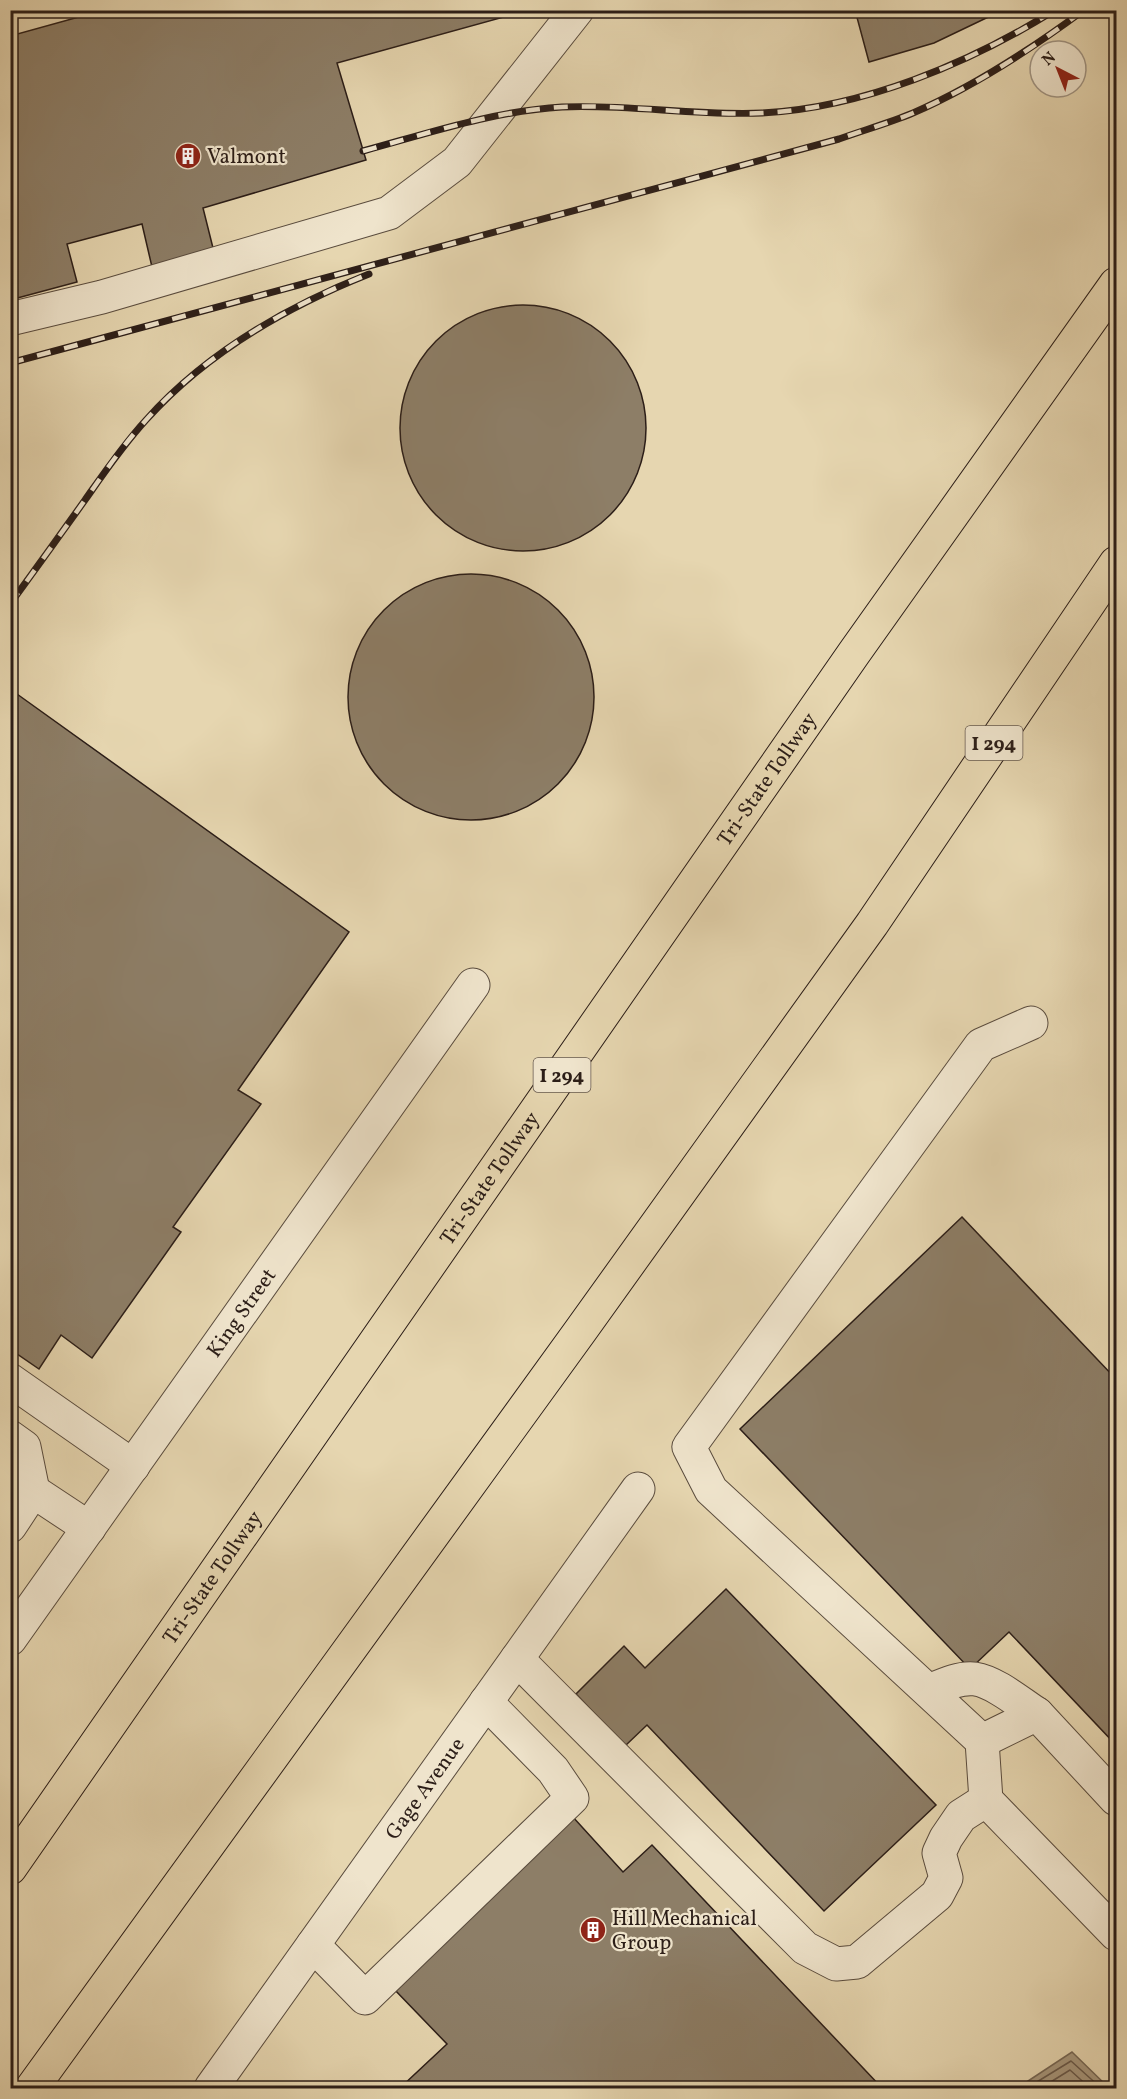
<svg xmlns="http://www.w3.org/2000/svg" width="1127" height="2099" viewBox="0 0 1127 2099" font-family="Vollkorn,serif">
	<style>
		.water { fill: #a7977c; stroke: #766754; stroke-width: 1.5 }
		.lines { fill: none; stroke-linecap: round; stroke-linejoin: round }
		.shore { stroke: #6a5a4a; stroke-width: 1.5 }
		.building { fill: #8d7e67; stroke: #2c1e18; stroke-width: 1.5 }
		.minor-casing { stroke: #5a4c3e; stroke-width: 35 }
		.highway-casing { stroke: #2c1e18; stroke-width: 35 }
		.minor { stroke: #efe4cc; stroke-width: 33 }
		.highway { stroke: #e6d6b0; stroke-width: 33 }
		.rail-casing { stroke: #2c1e18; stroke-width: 7 }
		.rail { stroke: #efe4cc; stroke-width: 4.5; stroke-dasharray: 14; stroke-linecap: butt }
		.labels { text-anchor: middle; stroke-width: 4.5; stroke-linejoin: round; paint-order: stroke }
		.shield { fill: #efe4cc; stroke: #66594e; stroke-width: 1.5 }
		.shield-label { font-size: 20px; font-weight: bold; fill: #2c1e18 }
		.poi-label { font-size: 21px; fill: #2c1e18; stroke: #efe4cc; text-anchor: start }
		.street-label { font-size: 21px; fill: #2c1e18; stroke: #efe4cc }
	</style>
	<rect width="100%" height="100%" fill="#e6d6b0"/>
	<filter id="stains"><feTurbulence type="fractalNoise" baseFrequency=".00333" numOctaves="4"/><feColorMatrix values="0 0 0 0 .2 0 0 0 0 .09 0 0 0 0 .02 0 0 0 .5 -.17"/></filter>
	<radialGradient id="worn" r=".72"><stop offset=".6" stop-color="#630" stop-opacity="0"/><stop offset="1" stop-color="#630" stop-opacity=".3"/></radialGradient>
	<polygon class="water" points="1072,2052 1109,2088 1017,2088 1022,2085"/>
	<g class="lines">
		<g class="shore">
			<polyline points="1027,2088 1071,2061 1101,2088"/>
			<polyline points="1041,2088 1070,2070 1090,2088"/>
		</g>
	</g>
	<g class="building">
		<polygon points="104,10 529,10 337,63 366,160 203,208 214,252 152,267 142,224 67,244 77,282 10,300 10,36"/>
		<polygon points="685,10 710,10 686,17"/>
		<polygon points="855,10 1003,10 934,43 869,62"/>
		<circle cx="523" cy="428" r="123"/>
		<circle cx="471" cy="697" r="123"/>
		<polygon points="10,689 349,932 238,1090 261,1104 173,1227 181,1232 92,1358 61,1335 39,1369 10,1349"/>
		<polygon points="962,1217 1116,1379 1116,1745 1009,1632 970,1669 740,1429"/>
		<polygon points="726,1589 936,1805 824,1911 647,1725 625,1746 576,1694 624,1646 645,1668"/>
		<polygon points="572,1816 623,1872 652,1845 882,2088 400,2088 447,2044 393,1988"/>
	</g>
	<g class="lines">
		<g class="minor-casing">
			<g id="minor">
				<polyline points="10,319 102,297 389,213 457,162 577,10"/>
				<polyline points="10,1380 133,1466"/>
				<polyline points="10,1437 24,1447 33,1491"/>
				<polyline points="10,1526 33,1491 89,1528"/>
				<path id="s1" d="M 10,1639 L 473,985"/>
				<polyline points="517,1659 805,1948 836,1964 857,1962 937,1895 946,1878 939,1853 946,1838 961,1816 986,1800"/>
				<path d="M 929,1691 C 943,1685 960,1677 975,1679 C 995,1682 1020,1703 1037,1714"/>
				<polyline points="982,1741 711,1490 689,1447 981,1045 1031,1023"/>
				<polyline points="982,1741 986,1800 1116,1934"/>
				<polyline points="982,1741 1037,1714 1116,1799"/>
				<polyline points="313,1945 365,1998 572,1798 553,1770 486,1702"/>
				<path id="s2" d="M 211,2088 L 638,1489"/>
			</g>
		</g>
		<g class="highway-casing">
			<g id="highway">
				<path id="s3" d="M 10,1868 L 854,653 L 1116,284"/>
				<polyline points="32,2088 581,1330 872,924 1116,563"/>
			</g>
		</g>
		<use href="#minor" class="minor"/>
		<use href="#highway" class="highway"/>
		<g class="rail-casing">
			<g id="rail">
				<path d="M 363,151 C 429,133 494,111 562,107 C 629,104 695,116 762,113 C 863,108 970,63 1055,10"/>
				<path d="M 10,363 L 839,139 C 864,130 889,123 913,113 C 975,86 1030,50 1084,10"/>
				<path d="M 10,604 C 35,570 60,535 85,500 C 104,473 123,445 146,420 C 206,353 286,307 369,274"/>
			</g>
		</g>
		<use href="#rail" class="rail"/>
	</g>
	<defs>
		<g id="building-disc" transform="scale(1.35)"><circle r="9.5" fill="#8f2418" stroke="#efe4cc"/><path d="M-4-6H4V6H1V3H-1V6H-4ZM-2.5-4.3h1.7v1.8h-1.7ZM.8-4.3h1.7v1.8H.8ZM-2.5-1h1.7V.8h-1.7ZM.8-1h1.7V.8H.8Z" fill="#fff"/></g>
	</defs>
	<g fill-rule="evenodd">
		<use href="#building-disc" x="188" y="156"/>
		<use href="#building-disc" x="593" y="1930"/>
	</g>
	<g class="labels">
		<g class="shield">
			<rect x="965.5" y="726" width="57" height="34" rx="4.5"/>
			<rect x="533.5" y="1058" width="57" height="34" rx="4.5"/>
		</g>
		<g class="shield-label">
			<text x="994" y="750">I 294</text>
			<text x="562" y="1082">I 294</text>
		</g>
		<g class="poi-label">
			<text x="207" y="163">Valmont</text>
			<text x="612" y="1925">Hill Mechanical<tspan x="612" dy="24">Group</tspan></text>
		</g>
		<g class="street-label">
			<text dy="7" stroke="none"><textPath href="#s3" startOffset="1326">Tri-State Tollway</textPath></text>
			<text dy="7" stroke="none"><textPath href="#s3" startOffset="840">Tri-State Tollway</textPath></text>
			<text dy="7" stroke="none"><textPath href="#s1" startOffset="400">King Street</textPath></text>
			<text dy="7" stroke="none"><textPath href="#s3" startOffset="354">Tri-State Tollway</textPath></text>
			<text dy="7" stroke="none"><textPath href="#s2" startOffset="368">Gage Avenue</textPath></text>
		</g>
	</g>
	<rect width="1127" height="2099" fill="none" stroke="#e6d6b0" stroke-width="36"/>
	<rect x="12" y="12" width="1103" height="2075" fill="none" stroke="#2c1e18" stroke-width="3"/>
	<rect x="18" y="18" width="1091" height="2063" fill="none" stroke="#2c1e18" stroke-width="1.5"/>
	<g transform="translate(1058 69) rotate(318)"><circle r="28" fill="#efe4cc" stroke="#a19584" stroke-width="1.5"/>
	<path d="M0-4.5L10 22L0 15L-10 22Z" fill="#8f2418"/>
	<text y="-9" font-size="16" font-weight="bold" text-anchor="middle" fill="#2c1e18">N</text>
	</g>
	<rect width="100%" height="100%" filter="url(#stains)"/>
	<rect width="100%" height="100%" fill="url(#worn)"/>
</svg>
